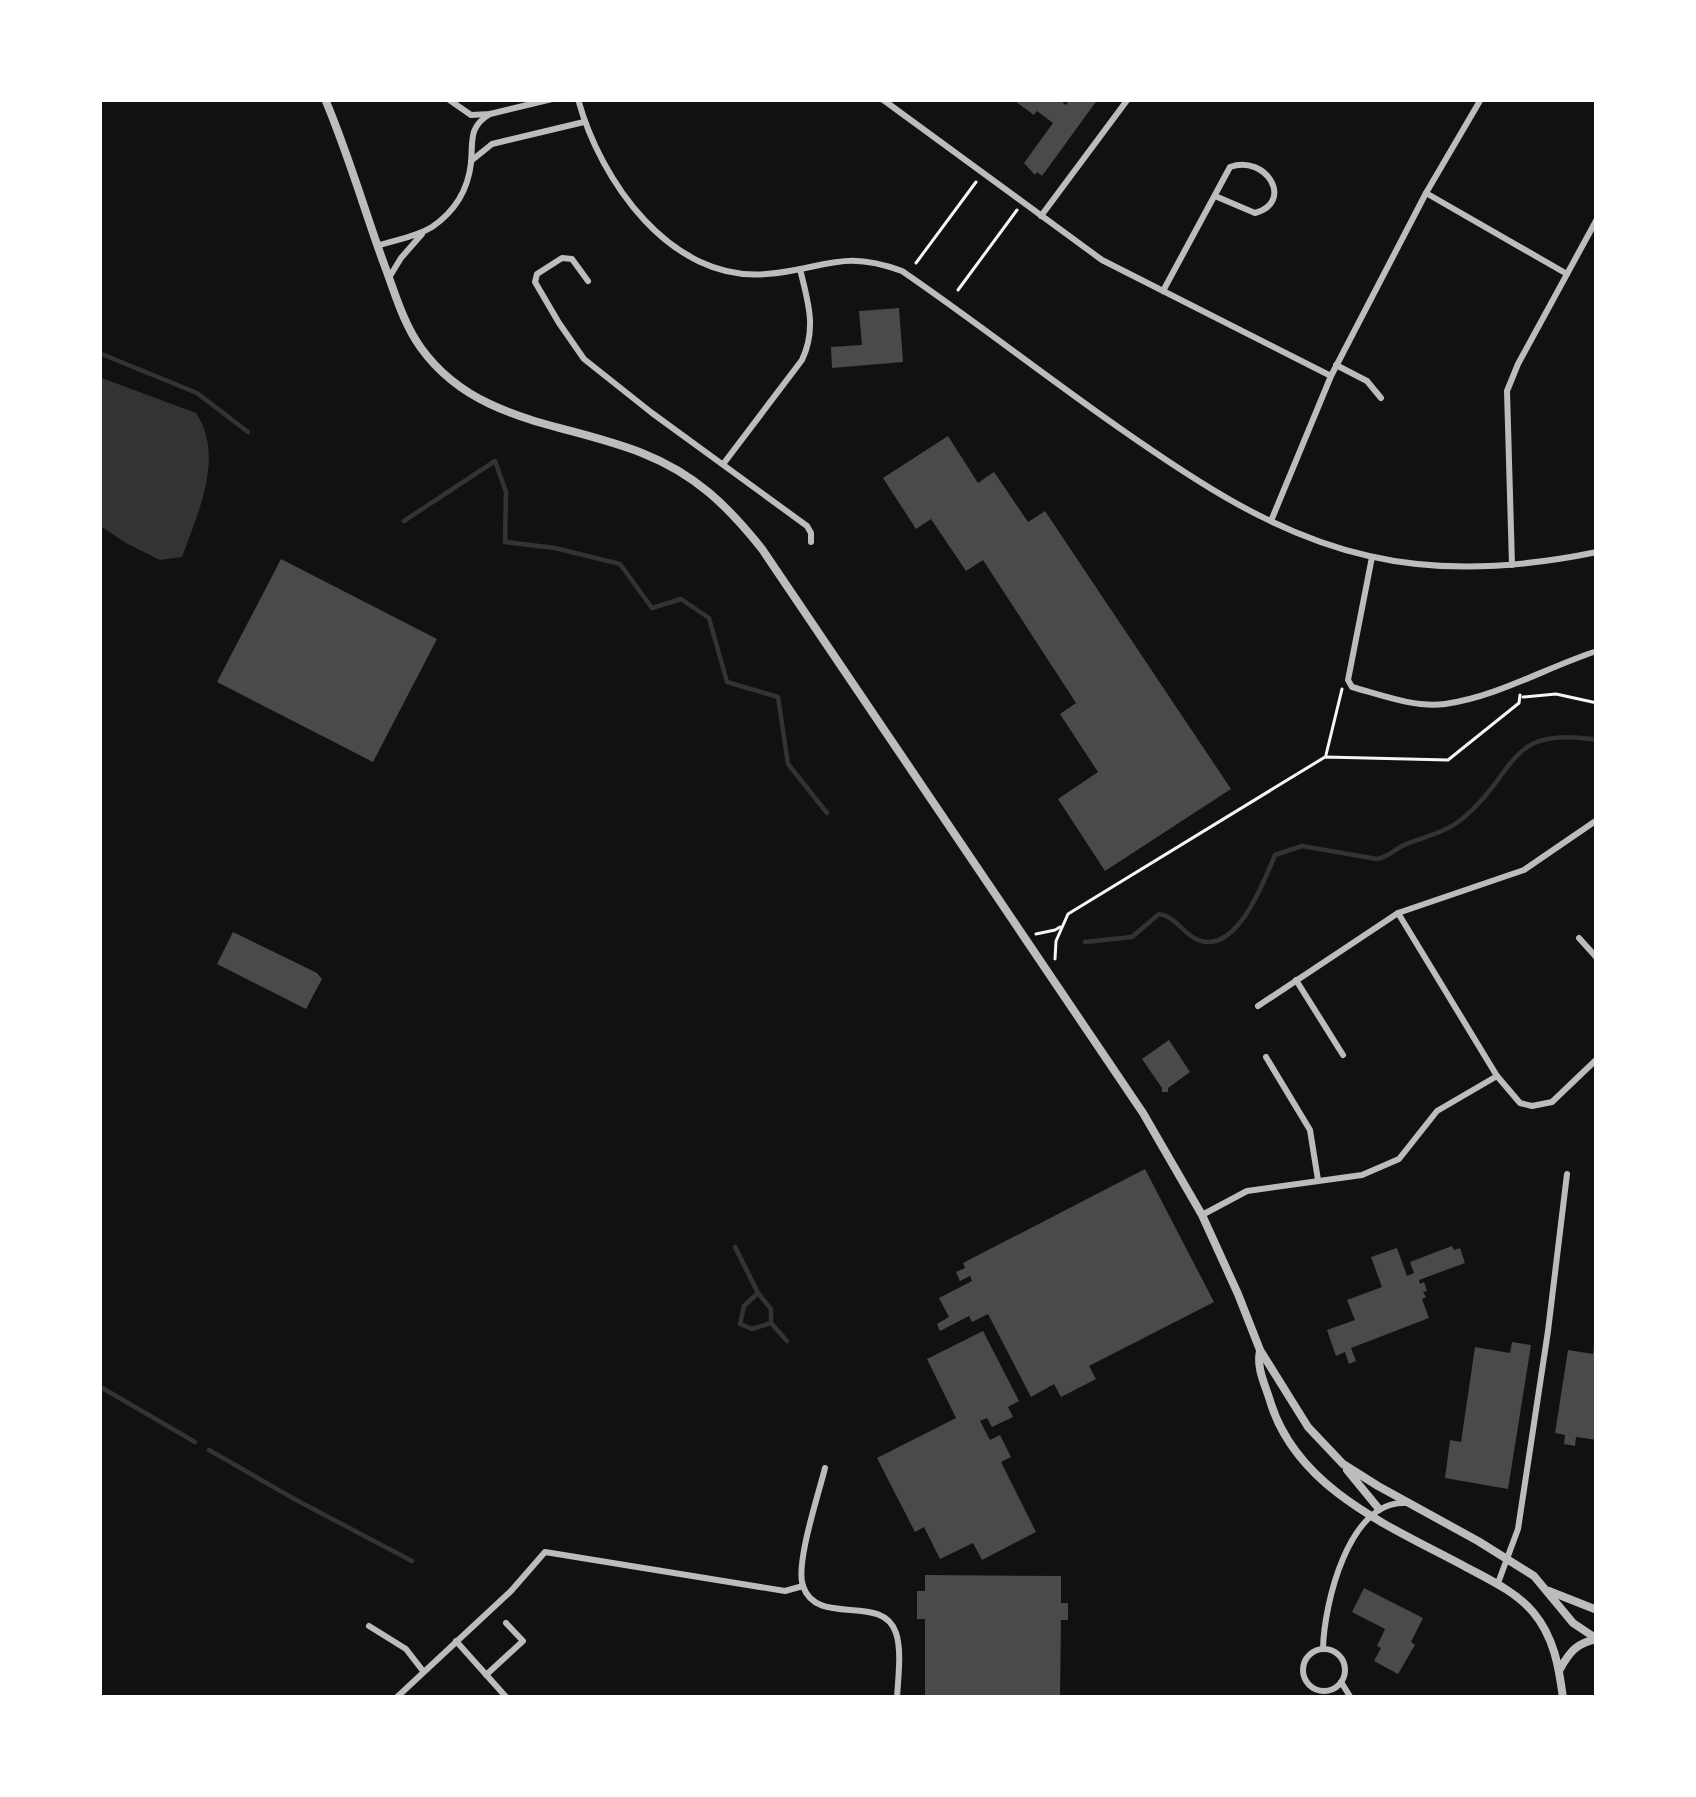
<svg xmlns="http://www.w3.org/2000/svg" width="1696" height="1797" viewBox="0 0 1696 1797" font-family="'Source Sans 3',sans-serif">
	<style>
		.water { fill: #333 }
		.lines { fill: none; stroke-linecap: round; stroke-linejoin: round }
		.stream { stroke: #333; stroke-width: 4.5 }
		.building { fill: #4a4a4a }
		.path { stroke: #f5f5f5; stroke-width: 3 }
		.minor { stroke: #bcbcbc; stroke-width: 6 }
		.tertiary { stroke: #bcbcbc; stroke-width: 8 }
	</style>
	<rect width="100%" height="100%" fill="#111"/>
	<path class="water" d="M 99,377 L 196,413 C 225,456 198,513 182,557 L 160,560 L 126,543 L 99,525 Z"/>
	<g class="lines">
		<g class="stream">
			<polyline points="99,353 197,393 248,432"/>
			<polyline points="404,521 495,461 506,492 505,542 555,548 620,564 652,608 681,599 709,618 727,682 778,697 788,764 827,813"/>
			<path d="M 1085,942 L 1132,937 L 1159,914 C 1177,917 1183,934 1198,940 C 1237,955 1264,881 1275,855 L 1302,846 L 1377,859 C 1388,857 1393,851 1402,846 C 1423,836 1444,834 1462,819 C 1519,772 1505,725 1597,740"/>
			<polyline points="735,1247 758,1293 771,1309 771,1323 787,1341"/>
			<polyline points="758,1293 744,1306 740,1324 752,1329 771,1323"/>
			<polyline points="99,1386 195,1442"/>
			<polyline points="209,1450 298,1501 412,1561"/>
		</g>
	</g>
	<g class="building">
		<polygon points="1012,99 1058,99 1066,105 1070,99 1098,99 1042,176 1037,172 1035,175 1024,163 1053,123 1037,111 1034,115"/>
		<polygon points="899,308 903,362 832,368 831,347 862,345 859,311"/>
		<polygon points="948,436 978,483 994,472 1028,522 1045,511 1231,789 1105,871 1058,799 1098,772 1060,714 1076,703 983,560 966,571 931,519 916,529 883,478"/>
		<polygon points="281,559 437,639 373,762 217,682"/>
		<polygon points="233,932 317,973 322,979 306,1009 217,964"/>
		<polygon points="1169,1040 1190,1072 1168,1088 1168,1092 1162,1092 1162,1088 1142,1059"/>
		<polygon points="1145,1169 1214,1302 1089,1366 1096,1379 1061,1397 1054,1384 1031,1397 988,1314 972,1322 969,1316 940,1331 937,1324 949,1317 939,1298 972,1281 970,1276 960,1281 956,1272 965,1268 963,1263"/>
		<polygon points="1452,1246 1454,1250 1460,1248 1465,1263 1419,1280 1420,1284 1424,1282 1427,1291 1423,1292 1426,1297 1422,1299 1429,1318 1351,1348 1356,1361 1349,1364 1345,1352 1336,1356 1327,1330 1355,1320 1347,1300 1382,1287 1371,1257 1397,1248 1407,1276 1414,1273 1410,1262"/>
		<polygon points="983,1331 1019,1401 1008,1407 1013,1417 992,1427 987,1418 980,1421 990,1440 1000,1435 1011,1457 1001,1462 1036,1532 982,1560 973,1543 940,1559 924,1527 915,1532 877,1458 956,1418 927,1359"/>
		<polygon points="1512,1342 1531,1345 1508,1489 1445,1478 1450,1440 1461,1442 1475,1347 1510,1353"/>
		<polygon points="1594,1342 1597,1342 1597,1440 1576,1437 1575,1446 1564,1444 1565,1435 1555,1433 1568,1350 1593,1354"/>
		<polygon points="925,1575 1061,1576 1061,1603 1068,1603 1068,1620 1061,1620 1060,1698 925,1698 925,1619 917,1619 917,1591 925,1591"/>
		<polygon points="1364,1588 1423,1618 1411,1642 1415,1645 1398,1674 1374,1661 1381,1648 1377,1646 1385,1629 1352,1612"/>
	</g>
	<g class="lines">
		<g class="path">
			<polyline points="916,263 976,182"/>
			<polyline points="958,290 1017,210"/>
			<polyline points="1523,697 1556,694 1597,703"/>
			<polyline points="1326,755 1342,689"/>
			<polyline points="1036,934 1055,930 1060,927"/>
			<polyline points="1055,959 1056,941 1068,914 1325,757 1448,760 1519,703 1520,695"/>
		</g>
		<g class="minor">
			<polyline points="448,99 471,115 490,114 552,99"/>
			<path d="M 578,99 C 600,180 670,282 766,274 C 823,270 841,248 902,271 C 975,321 1045,376 1118,427 C 1195,481 1275,535 1369,556 C 1442,573 1524,567 1597,552"/>
			<polyline points="882,99 1102,260 1331,376"/>
			<polyline points="471,161 492,144 584,122"/>
			<polyline points="1426,193 1567,274"/>
			<polyline points="1041,216 1128,99"/>
			<path d="M 377,246 C 395,240 416,237 432,227 C 454,212 468,190 471,163 C 473,141 468,127 490,114"/>
			<polyline points="390,276 401,258 422,234"/>
			<polyline points="588,281 572,259 562,258 537,274 535,282 559,323 584,359 652,413 807,526 811,533 811,542"/>
			<path d="M 1163,291 L 1230,167 C 1266,154 1295,202 1255,213 L 1215,196"/>
			<polyline points="1336,365 1367,381 1381,398"/>
			<path d="M 724,463 L 802,360 C 817,328 808,302 800,269"/>
			<polyline points="1271,521 1331,376 1426,193 1481,99"/>
			<path d="M 1372,557 L 1348,680 L 1352,687 C 1381,695 1415,708 1445,704 C 1497,697 1547,667 1597,651"/>
			<polyline points="1512,565 1507,391 1518,364 1597,219"/>
			<polyline points="1597,820 1524,870 1398,913 1497,1076 1520,1103 1532,1106 1552,1102 1597,1059"/>
			<polyline points="1579,938 1597,958"/>
			<polyline points="1296,980 1343,1055"/>
			<polyline points="1258,1006 1398,913"/>
			<polyline points="1266,1057 1310,1130 1318,1180"/>
			<polyline points="1202,1215 1247,1191 1362,1175 1399,1159 1437,1111 1497,1076"/>
			<path d="M 825,1468 C 819,1493 795,1564 803,1586 C 817,1628 883,1592 896,1633 C 902,1651 898,1678 897,1698"/>
			<polyline points="1498,1583 1518,1529 1548,1331 1567,1174"/>
			<polyline points="369,1626 406,1649 423,1671"/>
			<polyline points="456,1641 507,1698"/>
			<path d="M 1323,1649 C 1324,1605 1348,1500 1406,1503"/>
			<circle cx="1324" cy="1670" r="21"/>
			<polyline points="486,1675 523,1641 506,1623"/>
			<polyline points="1341,1682 1351,1698"/>
			<polyline points="396,1698 511,1591 545,1552 785,1591 803,1586"/>
		</g>
		<g class="tertiary">
			<path d="M 325,99 C 348,153 364,209 384,264 C 395,293 403,323 421,348 C 475,423 564,422 642,453 C 695,474 727,505 762,549 L 1143,1113 L 1202,1215 L 1238,1294 L 1260,1350 L 1308,1427 L 1343,1464 L 1378,1486 L 1478,1541 L 1534,1576 L 1573,1623 L 1597,1639"/>
			<path d="M 1260,1351 C 1256,1369 1266,1386 1271,1404 C 1299,1490 1391,1527 1464,1566 C 1488,1579 1515,1591 1533,1612 C 1554,1637 1559,1667 1563,1698"/>
			<polyline points="1347,1470 1379,1509"/>
			<polyline points="1549,1591 1597,1610"/>
			<path d="M 1560,1669 C 1570,1651 1577,1643 1597,1639"/>
		</g>
	</g>
	<rect width="1696" height="1797" fill="none" stroke="#ffffff" stroke-width="204"/>
</svg>
